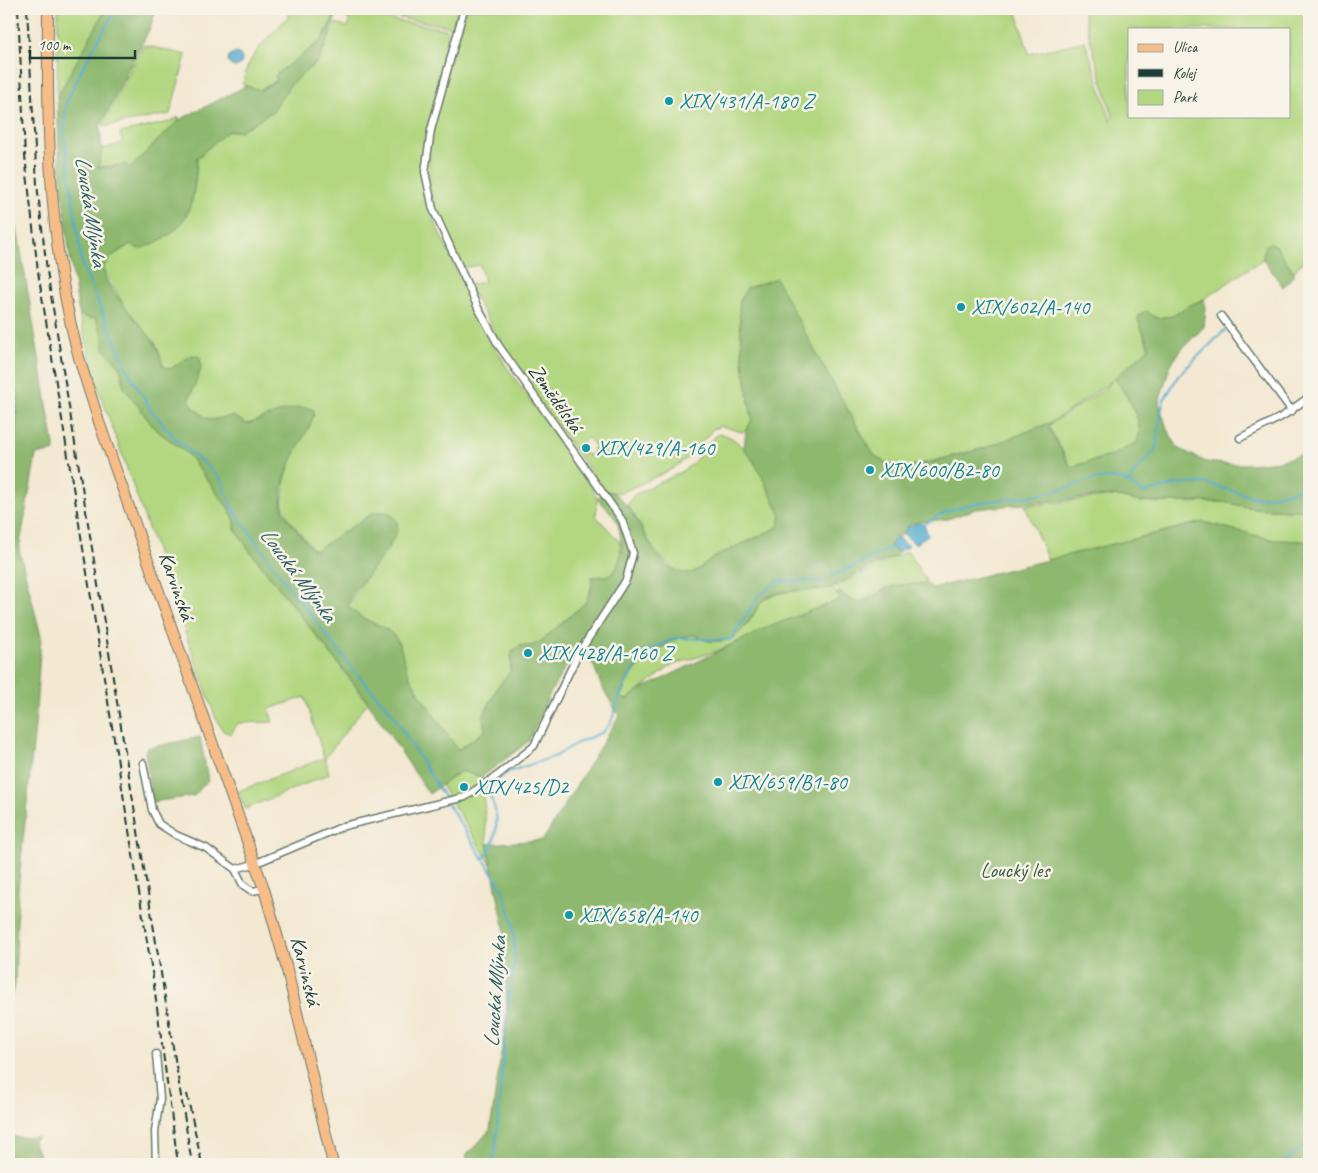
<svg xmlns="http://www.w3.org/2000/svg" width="1318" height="1173" viewBox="0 0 1318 1173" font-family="Caveat,sans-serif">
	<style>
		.green { fill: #b2d780; stroke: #688a5a; fill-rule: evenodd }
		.forest { fill: #8db86e; stroke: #567a51 }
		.water { fill: #51abcf; stroke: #387482 }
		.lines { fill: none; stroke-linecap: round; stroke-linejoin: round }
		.stream { stroke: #51abcf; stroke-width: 2 }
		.street-casing { stroke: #69796b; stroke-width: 9 }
		.primary-casing { stroke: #69796b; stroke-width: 12 }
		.street { stroke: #fff; stroke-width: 6 }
		.primary { stroke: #f7bd88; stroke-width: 10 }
		.rail { stroke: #1f3d34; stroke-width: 2; stroke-dasharray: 8 4; stroke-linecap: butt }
		.culture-dot { fill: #0f9aa8; stroke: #f7f3e8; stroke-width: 2 }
		.labels { text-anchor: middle; stroke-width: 5; stroke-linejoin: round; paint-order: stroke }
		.culture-label { font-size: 21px; fill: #0d838f; stroke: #f7f3e8; text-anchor: start }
		.street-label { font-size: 21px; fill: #1f3d34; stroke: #f7f3e8 }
		.park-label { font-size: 21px; fill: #3c5c43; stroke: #f7f3e8 }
		.water-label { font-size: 22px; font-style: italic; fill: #2e5e62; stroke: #f7f3e8 }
	</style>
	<rect width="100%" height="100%" fill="#f7f3e8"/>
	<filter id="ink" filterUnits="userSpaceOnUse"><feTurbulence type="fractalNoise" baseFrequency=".02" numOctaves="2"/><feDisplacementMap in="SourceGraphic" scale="10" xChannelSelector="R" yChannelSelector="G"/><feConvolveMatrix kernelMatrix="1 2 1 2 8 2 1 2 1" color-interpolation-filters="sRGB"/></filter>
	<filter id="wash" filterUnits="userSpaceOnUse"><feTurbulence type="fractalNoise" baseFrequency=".0096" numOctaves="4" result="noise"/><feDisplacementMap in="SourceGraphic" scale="20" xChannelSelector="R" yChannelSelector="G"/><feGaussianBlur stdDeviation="1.12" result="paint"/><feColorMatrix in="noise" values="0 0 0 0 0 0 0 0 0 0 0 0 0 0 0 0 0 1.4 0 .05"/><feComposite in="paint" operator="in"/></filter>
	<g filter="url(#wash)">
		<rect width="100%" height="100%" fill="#f3e8d1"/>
		<g class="green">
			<polygon points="58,9 106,9 57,97"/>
			<path d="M 294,9 L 338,9 L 321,41 L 279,72 L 277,80 L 260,90 L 243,85 C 244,55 277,31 294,9 Z"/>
			<polygon points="348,9 458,9 453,27"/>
			<path d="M 466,9 L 1016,9 L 1029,54 L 1085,41 L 1111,121 L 1113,117 L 1090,40 L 1083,9 L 1309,9 L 1309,253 L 1294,272 L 1275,245 L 1264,251 L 1263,259 L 1204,299 L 1186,307 L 1173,316 L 1156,318 L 1140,314 L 1138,319 L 1149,348 L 1105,386 L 1052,422 L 985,448 L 908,467 L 885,463 L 873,454 L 814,350 L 740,300 L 743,362 L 752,420 L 746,430 L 742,432 L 721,426 L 713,429 L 690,456 L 672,469 L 621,493 L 606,491 L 594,477 L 513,364 L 468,285 L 484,282 L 480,265 L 460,268 C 449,241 434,214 430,185 C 422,133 452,59 466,9 ZM 1129,29 L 1289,29 L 1289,116 L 1129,116 ZM 588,438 L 594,444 L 592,454 L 588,455 L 580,452 L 584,440 Z"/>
			<path d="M 347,12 L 446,29 L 449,33 L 426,138 L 422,176 L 427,206 L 476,311 L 506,366 L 591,485 L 597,498 L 596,516 C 603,524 611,532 618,540 C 627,550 619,570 609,576 L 591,577 L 592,586 L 586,602 L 540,642 L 531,646 L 519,646 L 513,652 L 510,672 L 497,688 L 483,717 L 485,731 L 457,750 C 442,726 425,704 411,679 C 403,666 403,650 397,640 C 385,621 362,625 348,605 L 376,562 L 391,545 L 314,550 L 289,519 L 282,504 L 285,479 L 293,457 L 314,414 L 267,418 L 247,424 L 227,417 L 211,420 L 206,418 L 193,407 L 189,399 L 201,369 L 192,355 L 170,369 L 163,366 L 156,344 L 125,307 L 103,269 C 107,257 120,251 131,244 L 139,249 C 191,227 193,212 197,158 L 223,135 L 229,131 L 240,131 L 273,111 L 290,85 L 319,60 L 336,23 L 348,27 L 350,21 L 347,19 Z"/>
			<polygon points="144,45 186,55 170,114 106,126 102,124"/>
			<polygon points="179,117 179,120 129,169 127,165 97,167 102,149 122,143 120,133 169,122"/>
			<polygon points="79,314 86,317 95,318 97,320 120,366 124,387 155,429 187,453 229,509 235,521 235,529 250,551 368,702 325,758 329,774 245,809 239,791 324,758 305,697 269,709 273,722 238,723 231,734 223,731 215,716 98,387"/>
			<path d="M 1115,378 C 1126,397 1146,420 1138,442 L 1113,455 L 1071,467 L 1048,425 L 1102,391 Z"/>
			<path d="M 719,434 C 748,435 769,492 781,515 L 778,527 L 716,557 L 692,573 L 682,573 L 676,571 L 656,553 L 628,505 L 633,496 C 651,485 674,478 691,465 C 702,455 707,441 719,434 Z"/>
			<polygon points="1115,496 1140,502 1224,502 1252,508 1309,511 1309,541 1274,540 1203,522 1048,560 1025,506"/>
			<path d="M 905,552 L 908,552 L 926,580 L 925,583 C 914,585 903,584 893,586 C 885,588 880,594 873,598 C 859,605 842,599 836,586 Z"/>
			<path d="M 833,588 L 842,599 L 775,625 L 714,652 L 672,665 L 627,700 L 622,698 C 623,672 666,638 691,635 C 697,634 697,637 701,639 C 708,642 724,642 731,638 C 746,630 752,617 760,604 C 770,589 816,589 833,588 Z"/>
			<polygon points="461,771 482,777 487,844 492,866 441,785"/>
		</g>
		<g class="forest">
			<path d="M 106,9 L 157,9 L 149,30 L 100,125 L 102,149 L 98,168 L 127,165 L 130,168 L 179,120 L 246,86 L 261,90 L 277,80 L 275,76 L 279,72 L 321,41 L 339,9 L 319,60 L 290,85 L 273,111 L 240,131 L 229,131 L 223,135 L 197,158 C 194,207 190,233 139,249 L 130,244 C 122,250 107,256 104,267 C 100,284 146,328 155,344 C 159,350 161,359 163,366 L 170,369 L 192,355 L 200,357 L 201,369 L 189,399 L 193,407 L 206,418 L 211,420 L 233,416 L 247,424 C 265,419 298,401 314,410 C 314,421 306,432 301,442 C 291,460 275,491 284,512 C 291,525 303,537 312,549 L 316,550 L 373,513 C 381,511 389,511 394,517 C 412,537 351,584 348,605 C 362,625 385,621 397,640 C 403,650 404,667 411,679 C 425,704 442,726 458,750 L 485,731 L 483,717 L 497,688 L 510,672 L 512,652 L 519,646 L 531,646 L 540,642 L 586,602 L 592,586 L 591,577 L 609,576 C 624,567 623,537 617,522 C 614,514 603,505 597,498 L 606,491 C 638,494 649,577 689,573 C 698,572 707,562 715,557 C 735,546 757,538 778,527 L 781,515 L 754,461 L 744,449 L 746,430 L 752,420 L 743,362 L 739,310 L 740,300 L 747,288 L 776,278 L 830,379 L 873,454 L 885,463 L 908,467 L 937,461 L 985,448 L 1052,422 L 1048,428 L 1071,467 L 1113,455 L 1137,442 C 1146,420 1126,397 1115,378 L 1149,348 L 1138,319 L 1140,314 L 1147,311 L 1156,318 L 1173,316 L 1186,307 L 1204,299 L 1206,308 L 1204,327 L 1181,350 L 1170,366 L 1159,403 L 1167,429 L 1178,448 L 1206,462 L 1224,464 L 1250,464 L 1280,461 L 1309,452 L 1309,511 L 1252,508 L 1224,502 L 1140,502 L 1115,496 L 1093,497 L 976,509 L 948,519 L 912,523 L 907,527 L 903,534 L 892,542 L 894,550 L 898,552 L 895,556 C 881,562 867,568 854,575 C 846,579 838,586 830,588 C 812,592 781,588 766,598 C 753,607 748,633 728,640 C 722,642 708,642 702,639 C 698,637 697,634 692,635 C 666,637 624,672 622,698 L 627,700 L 636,692 L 766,628 L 841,599 L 836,594 L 840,592 C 861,614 873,592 890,587 C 894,585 922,583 926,584 C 928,584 930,586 933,588 L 1203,522 L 1274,540 L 1309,541 L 1309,1164 L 467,1164 L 466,1156 L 490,1130 L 507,1013 L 504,926 L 487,844 L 543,840 L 619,716 L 601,685 L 594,666 L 588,658 L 568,663 L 551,691 L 529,741 L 482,777 L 461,771 L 429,794 L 363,695 L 250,551 L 235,529 L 235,521 L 229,509 L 187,453 L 155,429 L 124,387 L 120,366 L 104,349 L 103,335 L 95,318 L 90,319 L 79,314 L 69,250 L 60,168 L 57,97 Z"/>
			<polygon points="9,205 18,234 55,451 36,455 19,549 41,636 35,726 18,889 15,985 9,1003 9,496 14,471 17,392 9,370"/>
			<polygon points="1270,243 1275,245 1294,272 1293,276 1283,287 1263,259 1265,246"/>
			<polygon points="200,737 208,780 194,796 152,802 145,751 147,748"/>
			<polygon points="9,1137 38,1137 33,1140 42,1164 9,1164"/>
		</g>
		<g class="water">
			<circle cx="235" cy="60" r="7"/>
			<polygon points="9,370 17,392 14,471 9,496"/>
			<polygon points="919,522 925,526 928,535 915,544 903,534 907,527"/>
			<polygon points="898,538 909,546 898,552 890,546 892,542"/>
		</g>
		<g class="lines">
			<g class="stream">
				<polyline points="116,9 83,67 66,103 64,132 82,265 128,371 152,411 173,436 220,478 232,508 280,575 351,667 392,713 446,800"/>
				<polyline points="1129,483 1133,475 1155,450 1163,402 1178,376 1225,330"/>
				<path d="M 923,525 C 961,497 1008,502 1052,492 C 1071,487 1088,478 1108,478 C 1122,477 1131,484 1142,493 L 1178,484 L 1205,483 L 1254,497 L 1266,497 L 1309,487"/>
				<polyline points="832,576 893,547"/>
				<polyline points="448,804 502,888 513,923 515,959 508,1003 495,1155 490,1164"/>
				<path d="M 483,859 C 496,845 500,821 493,803 C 491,797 488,795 487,789 L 508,772 L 556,756 L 575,744 L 603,732 L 611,722 L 622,690 L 643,653 L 676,638 L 730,640 L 760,595 L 778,581 L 822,581"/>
				<polyline points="1280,1164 1309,1143"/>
			</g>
		</g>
	</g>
	<g filter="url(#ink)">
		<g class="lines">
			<g class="street-casing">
				<g id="street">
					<polyline points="1221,316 1292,411"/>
					<polyline points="1240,438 1283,416 1309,397"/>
					<polyline points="143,763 152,810 159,824 176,835 206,848 235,869 254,864 344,826 465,797 498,775 534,746 577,656 626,580 633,553 622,520 499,346 478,308 433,209 425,172 431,130 464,9"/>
					<polyline points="235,869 243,885 252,891 264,889"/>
					<polyline points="156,1164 155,1131 160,1099 156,1054"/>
				</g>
			</g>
			<g class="primary-casing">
				<path id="primary" d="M 48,9 C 47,123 48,239 77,350 C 83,374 92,398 99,422 L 264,889 L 286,966 L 333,1164"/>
			</g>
			<use href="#street" class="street"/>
			<use href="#primary" class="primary"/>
			<g class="rail">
				<polyline points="18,9 25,156 38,272 153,978 178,1164"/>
				<polyline points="27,9 37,184 47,271 192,1164"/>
				<polyline points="187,1094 202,1164"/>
			</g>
		</g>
	</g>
	<g class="culture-dot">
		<circle cx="669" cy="101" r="5"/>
		<circle cx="961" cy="307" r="5"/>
		<circle cx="586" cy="448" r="5"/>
		<circle cx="870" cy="470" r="5"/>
		<circle cx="528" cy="653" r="5"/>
		<circle cx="718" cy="782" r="5"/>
		<circle cx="464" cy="787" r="5"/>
		<circle cx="569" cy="915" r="5"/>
	</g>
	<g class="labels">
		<g class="culture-label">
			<text x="679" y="108">XIX/431/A-180 Z</text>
			<text x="971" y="314">XIX/602/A-140</text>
			<text x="596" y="455">XIX/429/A-160</text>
			<text x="880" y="477">XIX/600/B2-80</text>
			<text x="538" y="660">XIX/428/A-160 Z</text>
			<text x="728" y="789">XIX/659/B1-80</text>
			<text x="474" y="794">XIX/425/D2</text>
			<text x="579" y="922">XIX/658/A-140</text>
		</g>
		<g class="street-label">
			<text transform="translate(556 398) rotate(55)" y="7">Zemědělská</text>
			<text transform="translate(177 586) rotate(71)" y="7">Karvinská</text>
			<text transform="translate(306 971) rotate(76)" y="7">Karvinská</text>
		</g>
		<g class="park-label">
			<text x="1015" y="877">Loucký les</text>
		</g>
		<g class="water-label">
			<text transform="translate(92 211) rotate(81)" y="8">Loucká Mlýnka</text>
			<text transform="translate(299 574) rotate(53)" y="8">Loucká Mlýnka</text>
			<text transform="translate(494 992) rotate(-86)" y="8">Loucká Mlýnka</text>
		</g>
	</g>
	<rect width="1318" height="1173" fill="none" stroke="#f7f3e8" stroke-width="30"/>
	<rect x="1128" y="28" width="162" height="90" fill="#f7f3e8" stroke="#a1aaa0"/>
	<rect x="1138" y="44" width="25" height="8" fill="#f7bd88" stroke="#a1aaa0"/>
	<text x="1173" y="52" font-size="15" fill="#1f3d34">Ulica</text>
	<rect x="1138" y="69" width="25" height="8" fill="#1f3d34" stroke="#a1aaa0"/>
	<text x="1173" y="78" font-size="15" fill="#1f3d34">Kolej</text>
	<rect x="1138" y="90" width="25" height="15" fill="#b2d780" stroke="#a1aaa0"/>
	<text x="1173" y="102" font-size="15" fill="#1f3d34">Park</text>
	<path d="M30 50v8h105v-8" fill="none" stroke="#1f3d34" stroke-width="2.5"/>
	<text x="38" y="50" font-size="15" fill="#1f3d34" stroke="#f7f3e8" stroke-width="4" paint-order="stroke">100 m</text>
</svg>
